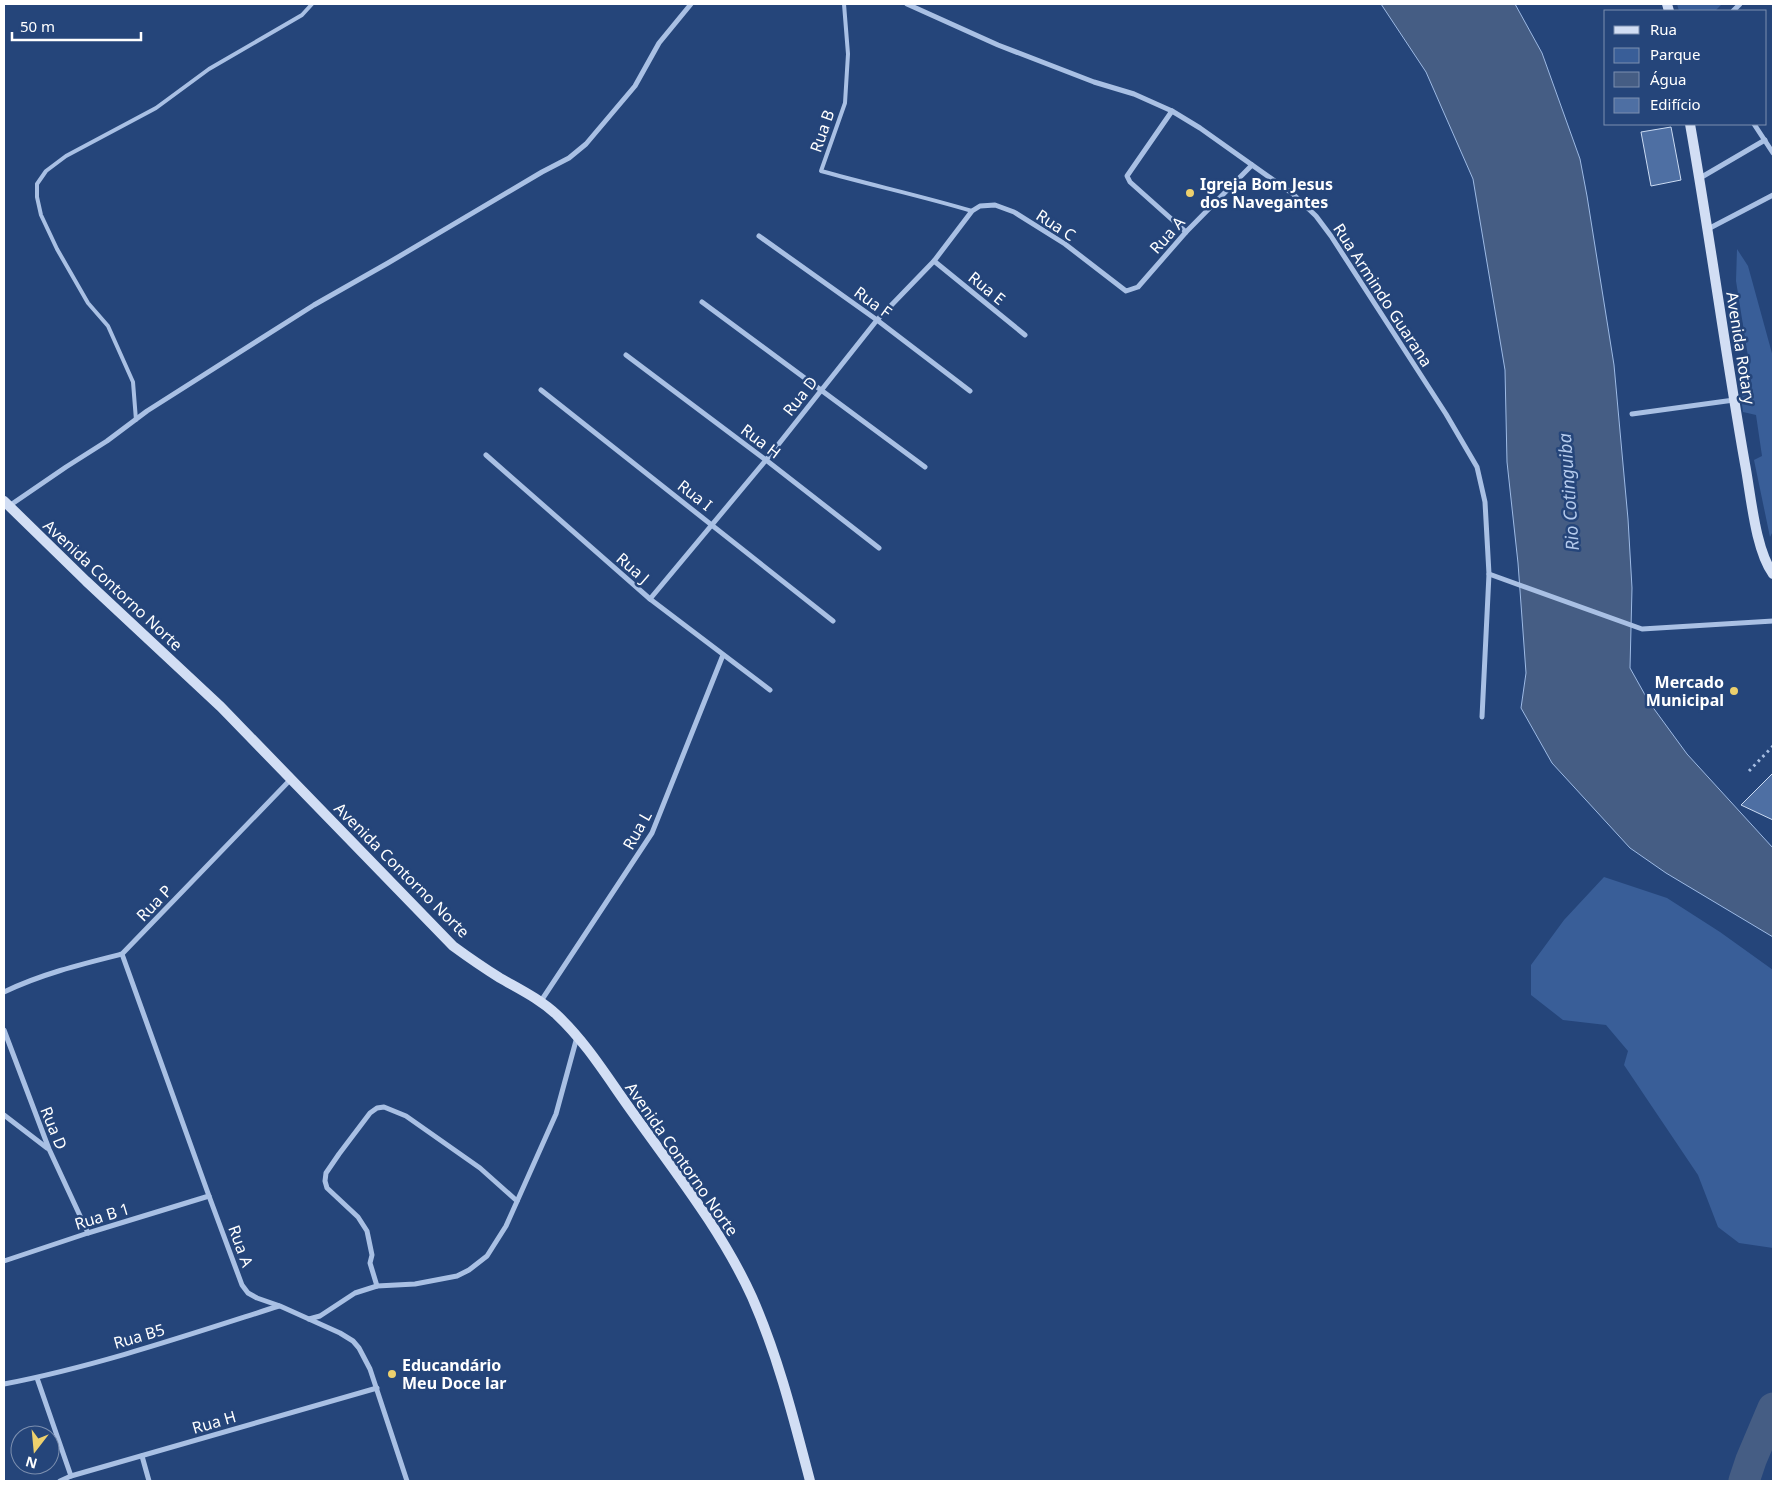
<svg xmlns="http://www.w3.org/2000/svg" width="1777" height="1485" viewBox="0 0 1777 1485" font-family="'Noto Sans',sans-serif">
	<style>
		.green { fill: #395e98 }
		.water { fill: #455d84; stroke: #9dbae5 }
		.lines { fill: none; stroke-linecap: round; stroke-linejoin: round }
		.river { stroke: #455d84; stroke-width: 31 }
		.building { fill: #4e6fa3; stroke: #cbdbf3 }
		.path { stroke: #a9c0e4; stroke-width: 3; stroke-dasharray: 2.5 4; stroke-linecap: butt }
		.lane { stroke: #a9c0e4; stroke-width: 4 }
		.street { stroke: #a9c0e4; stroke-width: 5 }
		.secondary { stroke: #d2def4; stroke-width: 10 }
		.poi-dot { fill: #edd06d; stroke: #25457a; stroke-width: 2 }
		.labels { text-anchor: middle; stroke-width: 5; stroke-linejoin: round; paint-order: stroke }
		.street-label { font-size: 16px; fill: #fff; stroke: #25457a }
		.poi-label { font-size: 16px; font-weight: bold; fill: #fff; stroke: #25457a; text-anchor: start }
		.water-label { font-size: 18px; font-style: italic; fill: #b4caec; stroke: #25457a }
	</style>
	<rect width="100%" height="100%" fill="#25457a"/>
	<g class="green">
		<polygon points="1677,4 1722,4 1715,11 1679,11"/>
		<polygon points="1737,249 1748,266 1773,357 1773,531 1770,537 1754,460 1762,456 1756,415 1743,412 1739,382 1750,369 1736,281"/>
		<polygon points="1604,877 1667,898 1720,932 1773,970 1773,1248 1739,1243 1718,1227 1698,1175 1624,1065 1628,1051 1606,1025 1563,1020 1531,995 1531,965 1564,920"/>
	</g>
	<polygon class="water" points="1381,4 1515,4 1542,53 1580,159 1587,196 1614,365 1628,519 1632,588 1630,668 1649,702 1687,754 1773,848 1773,937 1666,873 1630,848 1552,763 1521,708 1526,673 1518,563 1507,462 1505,370 1473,179 1426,72"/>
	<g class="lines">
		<polyline class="river" points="1744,1481 1751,1460 1773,1408"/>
	</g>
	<g class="building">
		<polygon points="1671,127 1681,180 1651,186 1641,132"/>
		<polygon points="1773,773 1773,820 1741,805"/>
	</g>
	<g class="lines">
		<polyline class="path" points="1749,771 1773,746"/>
		<g class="lane">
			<path d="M 844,4 L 848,54 L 845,103 L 821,171 C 871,185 922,196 972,211"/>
			<polyline points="136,420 133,382 108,326 88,303 57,249 41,215 37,197 37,184 46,171 66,156 156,108 209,69 302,15 312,4"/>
		</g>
		<g class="street">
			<polyline points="907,4 998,45 1094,82 1134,94 1172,111 1200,128 1293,194 1316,216 1331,236 1446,414 1477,467 1485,502 1489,574 1482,717"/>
			<polyline points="1733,11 1740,4"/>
			<polyline points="1172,111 1127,176 1130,182 1186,232"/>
			<polyline points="1754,124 1773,153"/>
			<polyline points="1700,178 1765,140"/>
			<polyline points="1708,229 1773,195"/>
			<polyline points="759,236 877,320 970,391"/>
			<polyline points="934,261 1025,335"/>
			<polyline points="702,302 925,467"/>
			<polyline points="626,355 766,460 879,548"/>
			<polyline points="541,390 833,621"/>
			<polyline points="1632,414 1734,400"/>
			<polyline points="486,455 650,599 770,690"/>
			<polyline points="9,506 66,467 107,441 147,411 314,305 388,263 542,172 569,158 586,144 635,86 659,43 691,4"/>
			<polyline points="1489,574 1642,629 1773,621"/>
			<polyline points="650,599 766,460 877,320 934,261 972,211 980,206 995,205 1014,212 1065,244 1126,291 1138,287 1186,232 1252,165"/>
			<polyline points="122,954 209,1196 242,1285 248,1293 257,1298 280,1306 340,1333 353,1341 359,1348 370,1369 407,1481"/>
			<path d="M 4,992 C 41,974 82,964 122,954 L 291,779"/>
			<polyline points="541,1001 652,833 723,655"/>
			<polyline points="4,1030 49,1149 88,1233"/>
			<polyline points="4,1115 47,1148"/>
			<polyline points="4,1261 88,1233 209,1196"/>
			<polyline points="377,1286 370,1263 372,1255 367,1231 358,1217 327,1188 325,1181 326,1173 339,1154 370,1113 377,1108 384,1107 406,1116 480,1168 517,1201"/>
			<polyline points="309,1319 320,1316 355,1293 377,1286 415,1284 457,1276 469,1270 487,1256 506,1226 556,1114 577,1037"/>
			<polyline points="37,1378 71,1476"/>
			<path d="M 4,1384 C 97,1366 188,1335 279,1306"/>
			<polyline points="142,1456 149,1481"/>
			<polyline points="60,1481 71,1476 377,1388"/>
		</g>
		<g class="secondary">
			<polyline points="1667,4 1669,11"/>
			<path d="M 1690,124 C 1710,237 1725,351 1745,464 C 1751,495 1755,549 1773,574"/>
			<path d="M 4,501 L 86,581 L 221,707 L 453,946 C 468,957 484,968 500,978 C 519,989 540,999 557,1015 C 587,1043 609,1080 633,1113 C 675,1172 722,1231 752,1297 C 778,1356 794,1420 810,1481"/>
		</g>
	</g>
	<g class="poi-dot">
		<circle cx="1190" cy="193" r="5"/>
		<circle cx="1734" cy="691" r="5"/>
		<circle cx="392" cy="1374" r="5"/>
	</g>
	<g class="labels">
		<g class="street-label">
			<text transform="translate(822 131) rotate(-71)" y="6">Rua B</text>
			<text transform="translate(1056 225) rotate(33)" y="6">Rua C</text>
			<text transform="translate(1167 235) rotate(-48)" y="6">Rua A</text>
			<text transform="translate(987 288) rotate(39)" y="6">Rua E</text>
			<text transform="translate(1383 295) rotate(57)" y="6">Rua Armindo Guarana</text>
			<text transform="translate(873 302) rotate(36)" y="6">Rua F</text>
			<text transform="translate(1741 348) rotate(81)" y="6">Avenida Rotary</text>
			<text transform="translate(800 396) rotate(-52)" y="6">Rua D</text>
			<text transform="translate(761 441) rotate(37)" y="6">Rua H</text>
			<text transform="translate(695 495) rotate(38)" y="6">Rua I</text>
			<text transform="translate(633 568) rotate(41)" y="6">Rua J</text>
			<text transform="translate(113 585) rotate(43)" y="6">Avenida Contorno Norte</text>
			<text transform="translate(637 830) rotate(-61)" y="6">Rua L</text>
			<text transform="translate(402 870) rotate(45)" y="6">Avenida Contorno Norte</text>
			<text transform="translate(154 903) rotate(-46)" y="6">Rua P</text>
			<text transform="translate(54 1128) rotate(68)" y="6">Rua D</text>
			<text transform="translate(682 1159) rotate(55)" y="6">Avenida Contorno Norte</text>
			<text transform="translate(102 1216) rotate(-17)" y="6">Rua B 1</text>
			<text transform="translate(241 1246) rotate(70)" y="6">Rua A</text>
			<text transform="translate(139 1336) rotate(-16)" y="6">Rua B5</text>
			<text transform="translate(214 1422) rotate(-16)" y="6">Rua H</text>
		</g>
		<g class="poi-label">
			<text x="1200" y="190">Igreja Bom Jesus<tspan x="1200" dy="18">dos Navegantes</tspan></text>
			<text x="1724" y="688" text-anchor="end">Mercado<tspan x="1724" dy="18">Municipal</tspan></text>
			<text x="402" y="1371">Educandário<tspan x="402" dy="18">Meu Doce lar</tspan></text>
		</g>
		<g class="water-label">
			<text transform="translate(1569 492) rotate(-94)" y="6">Rio Cotinguiba</text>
		</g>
	</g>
	<rect width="1777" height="1485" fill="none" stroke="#ffffff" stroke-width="10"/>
	<rect x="1604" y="10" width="162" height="115" fill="#25457a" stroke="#7c8faf"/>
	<rect x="1614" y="26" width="25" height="8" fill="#d2def4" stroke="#7c8faf"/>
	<text x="1650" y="35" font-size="15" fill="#ffffff">Rua</text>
	<rect x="1614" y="48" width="25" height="15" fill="#395e98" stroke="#7c8faf"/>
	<text x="1650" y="60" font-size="15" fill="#ffffff">Parque</text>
	<rect x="1614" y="72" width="25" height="15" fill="#455d84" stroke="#7c8faf"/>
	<text x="1650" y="85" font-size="15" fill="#ffffff">Água</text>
	<rect x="1614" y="98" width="25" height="15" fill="#4e6fa3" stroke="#7c8faf"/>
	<text x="1650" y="110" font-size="15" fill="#ffffff">Edifício</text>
	<g transform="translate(35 1450) rotate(196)"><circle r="24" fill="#25457a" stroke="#7c8faf"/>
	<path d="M0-4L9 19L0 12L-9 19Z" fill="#edd06d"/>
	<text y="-8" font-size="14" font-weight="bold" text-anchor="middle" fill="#ffffff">N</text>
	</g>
	<path d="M12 32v8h129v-8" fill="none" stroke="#ffffff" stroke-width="2.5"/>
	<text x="20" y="32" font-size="15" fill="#ffffff" stroke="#25457a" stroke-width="4" paint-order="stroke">50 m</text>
</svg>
